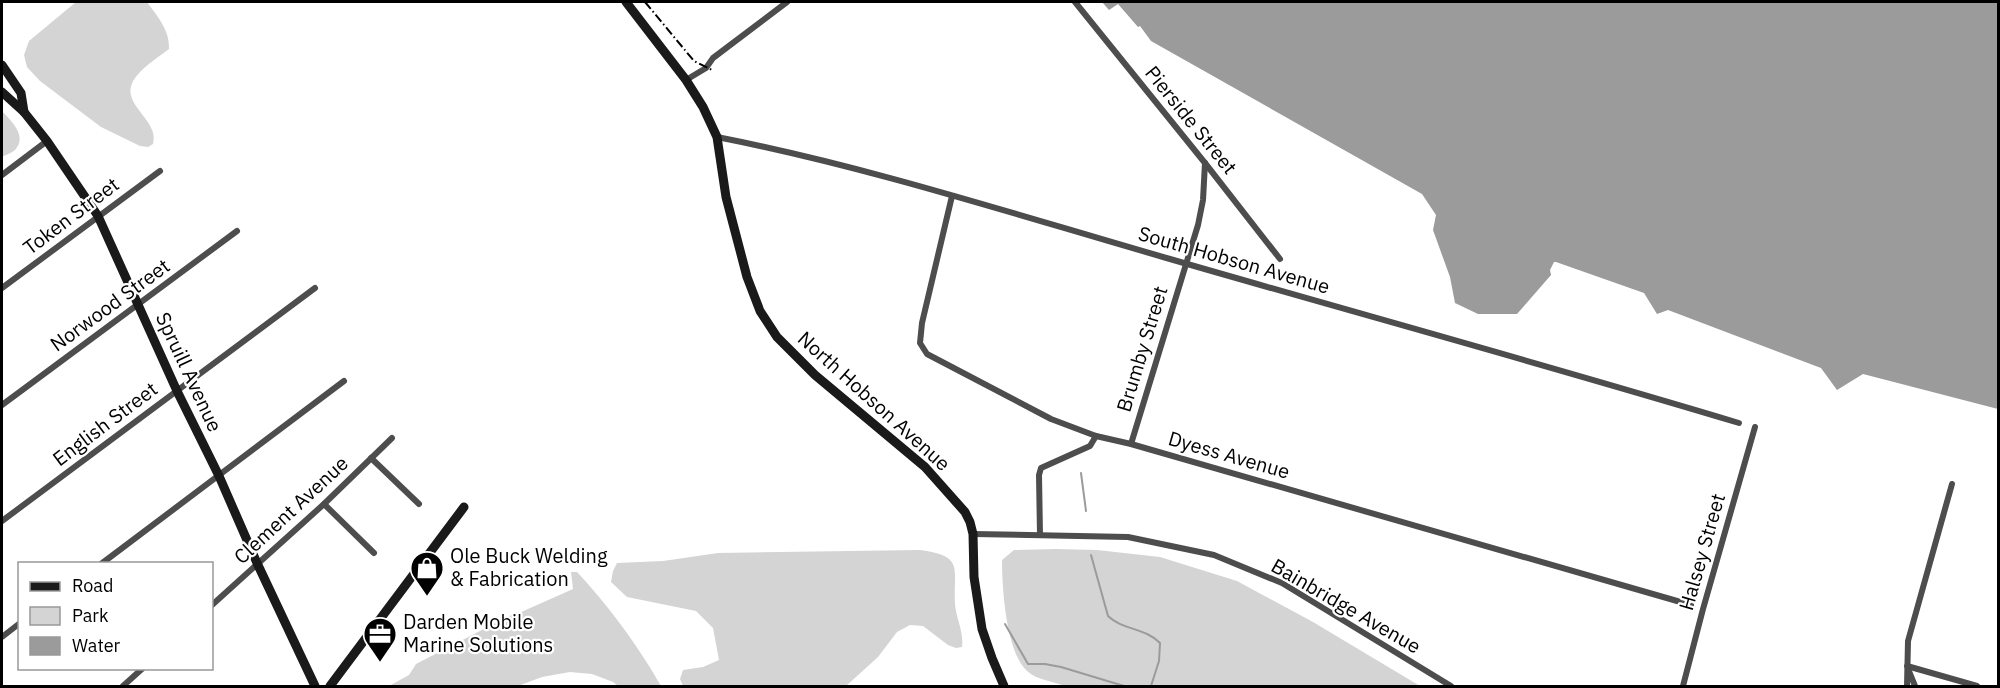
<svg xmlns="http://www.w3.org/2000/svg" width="2000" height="688" viewBox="0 0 2000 688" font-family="'IBM Plex Sans',sans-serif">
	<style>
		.green { fill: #d4d4d4 }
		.water { fill: #9b9b9b }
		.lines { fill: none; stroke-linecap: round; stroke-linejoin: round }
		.stream { stroke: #9b9b9b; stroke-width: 2 }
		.street { stroke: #4d4d4d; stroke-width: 6 }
		.secondary { stroke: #1a1a1a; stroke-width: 9 }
		.rail { stroke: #000; stroke-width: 2; stroke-dasharray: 9 3 1.5 3; stroke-linecap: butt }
		.labels { text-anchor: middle; stroke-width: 4.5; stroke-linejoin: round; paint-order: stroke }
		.street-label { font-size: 20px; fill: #000; stroke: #fff }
		.poi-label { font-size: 20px; fill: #000; stroke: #fff; text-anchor: start }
	</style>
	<rect width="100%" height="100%" fill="#fff"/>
	<g class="green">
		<path d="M 76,2 L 147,2 C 157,16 170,30 169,49 C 157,58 141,68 133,81 C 120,105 160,120 153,144 L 148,147 L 140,146 L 101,127 L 40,81 L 27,67 L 24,55 L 29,41 Z"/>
		<path d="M 2,111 C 11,121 28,136 15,150 C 12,153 5,155 2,157 Z"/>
		<path d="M 1056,549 L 1097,550 L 1160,557 L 1237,581 L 1313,622 L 1420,686 L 1065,686 C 1054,682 1035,679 1027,671 C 1006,652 1002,588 1002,560 L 1014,550 Z"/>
		<path d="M 920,550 C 965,556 953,568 955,604 C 956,618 964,632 962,647 L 956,648 L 948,645 L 923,626 L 910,625 L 897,632 L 878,657 L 846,686 L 683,686 L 680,679 L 683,670 L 703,667 L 719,660 L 713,628 L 696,611 L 627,597 L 611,582 L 613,571 L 617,563 L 663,561 L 718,553 Z"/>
		<path d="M 571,572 L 577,572 C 608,605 639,647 661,686 L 618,686 L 613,682 L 592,674 L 570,672 L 542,677 L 518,686 L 389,686 L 409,675 L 416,664 L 517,612 L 519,613 L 573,589 Z"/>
	</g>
	<polygon class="water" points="1102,2 1998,2 1998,409 1863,374 1837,390 1821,368 1668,310 1657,314 1644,293 1556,262 1554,262 1550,270 1551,275 1517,314 1478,314 1455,303 1450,277 1433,230 1436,215 1422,194 1151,41 1140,26 1138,27 1118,4 1109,10"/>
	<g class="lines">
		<g class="stream">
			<polyline points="1081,473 1086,511"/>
			<path d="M 1091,555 L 1108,616 C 1122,630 1146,628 1160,643 L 1159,661 L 1151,686"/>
			<polyline points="1005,624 1028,664 1045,664 1061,667 1124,686"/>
		</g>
		<g class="street">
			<polyline points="1075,2 1205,163 1280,259"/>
			<polyline points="686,80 706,68 713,58 787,2"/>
			<path d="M 717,137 C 870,167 1020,216 1170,259 C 1360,314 1550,366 1739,423"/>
			<polyline points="2,175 47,141"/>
			<polyline points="952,196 922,323 920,343 927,354 1051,419 1096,436 1131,444 1691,605"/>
			<polyline points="2,288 160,171"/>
			<polyline points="2,405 237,231"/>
			<polyline points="1131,444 1198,225 1203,200 1205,163"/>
			<polyline points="371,458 419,504"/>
			<polyline points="324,504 374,553"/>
			<polyline points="2,521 315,288"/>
			<polyline points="973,534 1128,537 1214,555 1282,583 1451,686"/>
			<polyline points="1040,535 1039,475 1041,468 1090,446 1096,436"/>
			<polyline points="101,564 344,381"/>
			<polyline points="212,605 324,504 392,438"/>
			<polyline points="2,637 20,623"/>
			<polyline points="1907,666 1977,686"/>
			<polyline points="1908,669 1915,686"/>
			<polyline points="123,686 143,668"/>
			<polyline points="1683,686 1703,609 1755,427"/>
			<polyline points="1907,686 1908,641 1952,484"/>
		</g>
		<g class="secondary">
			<polyline points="626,2 686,80 703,107 717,137 726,197 747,277 760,311 777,337 815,375 925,467 965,512 970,522 973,534 974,577 982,629 992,658 1004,686"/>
			<polyline points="2,65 21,93 24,112"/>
			<polyline points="2,92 24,112 47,141 98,216 177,391 219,476 257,563 315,686"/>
			<polyline points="330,686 464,507"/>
		</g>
		<polyline class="rail" points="645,2 694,61 712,70"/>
	</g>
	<defs>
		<g id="shop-pin" transform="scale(1.725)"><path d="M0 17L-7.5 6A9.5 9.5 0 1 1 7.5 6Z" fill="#000" stroke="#fff"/><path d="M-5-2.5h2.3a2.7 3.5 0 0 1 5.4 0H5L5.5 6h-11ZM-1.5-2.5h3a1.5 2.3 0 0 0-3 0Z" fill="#fff"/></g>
		<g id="office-pin" transform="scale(1.725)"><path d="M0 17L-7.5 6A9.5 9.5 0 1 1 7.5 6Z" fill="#000" stroke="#fff"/><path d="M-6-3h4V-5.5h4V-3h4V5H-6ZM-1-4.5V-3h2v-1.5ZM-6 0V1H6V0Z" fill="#fff"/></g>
	</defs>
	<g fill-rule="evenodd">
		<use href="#shop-pin" x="427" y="568"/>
		<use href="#office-pin" x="380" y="634"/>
	</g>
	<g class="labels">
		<g class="street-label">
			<text transform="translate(1191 120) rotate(51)" y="7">Pierside Street</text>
			<text transform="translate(71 216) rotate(-37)" y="7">Token Street</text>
			<text transform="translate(1234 260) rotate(16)" y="7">South Hobson Avenue</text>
			<text transform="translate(110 305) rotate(-36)" y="7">Norwood Street</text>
			<text transform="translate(1142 349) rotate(-73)" y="7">Brumby Street</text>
			<text transform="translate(189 372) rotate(65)" y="7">Spruill Avenue</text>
			<text transform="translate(874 401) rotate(42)" y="7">North Hobson Avenue</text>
			<text transform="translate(105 424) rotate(-37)" y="7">English Street</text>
			<text transform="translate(1229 455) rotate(16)" y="7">Dyess Avenue</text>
			<text transform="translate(291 510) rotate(-43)" y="7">Clement Avenue</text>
			<text transform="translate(1702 552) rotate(-74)" y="7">Halsey Street</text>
			<text transform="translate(1346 606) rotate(30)" y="7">Bainbridge Avenue</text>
		</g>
		<g class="poi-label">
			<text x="450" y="563">Ole Buck Welding<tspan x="450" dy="23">&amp; Fabrication</tspan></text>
			<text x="403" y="629">Darden Mobile<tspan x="403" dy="23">Marine Solutions</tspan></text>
		</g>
	</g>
	<rect width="2000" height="688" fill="none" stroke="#000000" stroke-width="6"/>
	<rect x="18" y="562" width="195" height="108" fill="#ffffff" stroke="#999999" stroke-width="1.5"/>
	<rect x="30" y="582" width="30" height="9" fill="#1a1a1a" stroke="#999999" stroke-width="1.5"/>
	<text x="72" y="592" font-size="18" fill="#000000">Road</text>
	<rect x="30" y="607" width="30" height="18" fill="#d4d4d4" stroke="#999999" stroke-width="1.5"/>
	<text x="72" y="622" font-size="18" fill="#000000">Park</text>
	<rect x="30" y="637" width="30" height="18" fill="#9b9b9b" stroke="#999999" stroke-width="1.5"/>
	<text x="72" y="652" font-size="18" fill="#000000">Water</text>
</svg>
